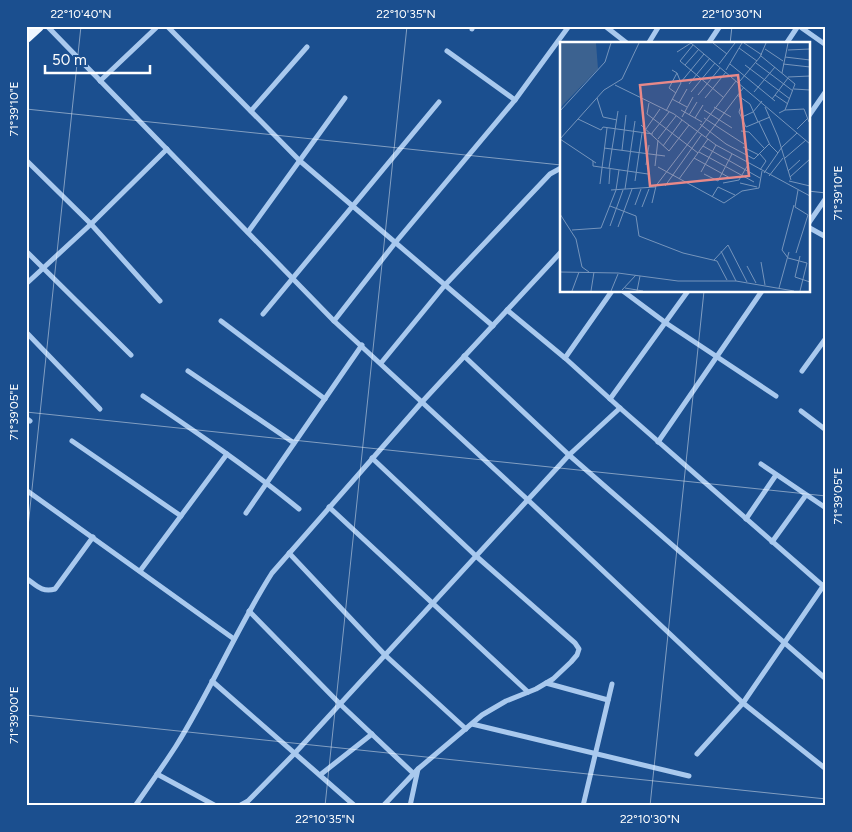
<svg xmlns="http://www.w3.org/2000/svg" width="852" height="832" viewBox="0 0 852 832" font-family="Figtree,sans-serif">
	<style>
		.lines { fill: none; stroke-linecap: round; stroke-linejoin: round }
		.street { stroke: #a9c9ee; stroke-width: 5 }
		.primary { stroke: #f0f6ff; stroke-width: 12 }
		.ticks { fill: none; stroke: #fff; stroke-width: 1; stroke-opacity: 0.45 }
		.inset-road { fill: none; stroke: #7695bc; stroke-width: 1 }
		.view { fill: #e88989; fill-opacity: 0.15; stroke: #e88989; stroke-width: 2.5 }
		.inset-edge { fill: none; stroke: #fff; stroke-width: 2.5 }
		.neatline { fill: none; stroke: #fff; stroke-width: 2 }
		.ticks-label { font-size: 12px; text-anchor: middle; fill: #fff }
	</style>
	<rect width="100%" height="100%" fill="#1b4f8f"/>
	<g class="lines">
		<g class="street">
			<polyline points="47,26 334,321 528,500 743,703 826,769"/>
			<polyline points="167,26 300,161 493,326"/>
			<polyline points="605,26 628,44"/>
			<polyline points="799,26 826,45"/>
			<polyline points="472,29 473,26"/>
			<polyline points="648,44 659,26"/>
			<polyline points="708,44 720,26"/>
			<polyline points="786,44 798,26"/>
			<polyline points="447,51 515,100"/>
			<polyline points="100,81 158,26"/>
			<polyline points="251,111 307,47"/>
			<polyline points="808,117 826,91"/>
			<polyline points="26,160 91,224 160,301"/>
			<polyline points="808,224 826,198"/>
			<polyline points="808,227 826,237"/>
			<polyline points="248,232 345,98"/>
			<polyline points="26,251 131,355"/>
			<polyline points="26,284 91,224 167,149"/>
			<polyline points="623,291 666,323 776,396"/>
			<polyline points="507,310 565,358 620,408 823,586"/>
			<polyline points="263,314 439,102"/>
			<polyline points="221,321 325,399"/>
			<polyline points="334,321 395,243 515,100 569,26"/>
			<polyline points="26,332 100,409"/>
			<polyline points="464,356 569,455 826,679"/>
			<polyline points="565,358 612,291"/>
			<polyline points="381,363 445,285 550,174 561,168"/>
			<polyline points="188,371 294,443"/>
			<polyline points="802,371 826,338"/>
			<path d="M 143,396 C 196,432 249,468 299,509"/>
			<polyline points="610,399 688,291"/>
			<polyline points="801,411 826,430"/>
			<polyline points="26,418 30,421"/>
			<polyline points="72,441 181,516"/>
			<polyline points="658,442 762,291"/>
			<polyline points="372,458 476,556 575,643 579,649 577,655 571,662 553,679 536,689 506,701 482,715 418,769 383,806"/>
			<polyline points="761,464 826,508"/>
			<polyline points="26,490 234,639"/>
			<polyline points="329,507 528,692"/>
			<polyline points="246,513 362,345"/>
			<polyline points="746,519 776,475"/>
			<polyline points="772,542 806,495"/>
			<polyline points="289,553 385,655 466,729"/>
			<polyline points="140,571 227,454"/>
			<path d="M 26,578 C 36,585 42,593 55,589 L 93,537"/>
			<polyline points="249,611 340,704 414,774"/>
			<polyline points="212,681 355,806"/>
			<polyline points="546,683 608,700"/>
			<polyline points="472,724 689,776"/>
			<polyline points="697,754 743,703 826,582"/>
			<polyline points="157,774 216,806"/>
			<polyline points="320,775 372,734"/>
			<path d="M 135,806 C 149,786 163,766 176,746 C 211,690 237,628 272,573 L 422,402 L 561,252"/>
			<polyline points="239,806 248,801 295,753 569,455 620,408"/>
			<polyline points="410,806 418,769"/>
			<polyline points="583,806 612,684"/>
		</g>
		<polyline class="primary" points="26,37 38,26"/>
	</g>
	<path class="ticks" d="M 730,44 L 732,26M 26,109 L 561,165M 808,191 L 826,193M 26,412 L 826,496M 26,546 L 81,26M 26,715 L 826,799M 325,806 L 407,26M 650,806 L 704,291"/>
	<g transform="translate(560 42)">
		<rect width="250" height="250" fill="#1b4f8f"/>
		<path d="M 0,1 L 36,1 L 38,27 L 0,66 Z" fill="#3c6290"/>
		<path class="inset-road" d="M 131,1 L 250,102M 153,1 L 167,12M 184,1 L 202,13M 133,3 L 120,19 L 163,55M 179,6 L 197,19M 205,7 L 223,19M 228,8 L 250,7M 117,10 L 131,1M 201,14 L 235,42 L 225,68 L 219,71M 225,15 L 250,18M 196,21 L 233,49M 159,22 L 175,1M 170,22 L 215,59M 223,22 L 250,25M 125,23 L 139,7M 185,23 L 230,57M 166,28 L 182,1M 222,31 L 228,1M 228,35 L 250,34M 180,39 L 200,15 L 206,1M 121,40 L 144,12M 129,42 L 150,16M 55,43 L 114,72 L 156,103 L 250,154M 234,47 L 250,48M 131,50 L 155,21M 194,50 L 215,25M 116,51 L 109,46 L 117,31M 138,53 L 160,26M 177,53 L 190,62 L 198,80M 215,53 L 228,62M 37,56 L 43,75 L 57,78M 145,56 L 166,30M 112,57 L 127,65M 212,57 L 228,36M 89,61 L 87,72 L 138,111M 119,61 L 127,47M 181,64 L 179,70 L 186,85 L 210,75M 154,65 L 171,75M 205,65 L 218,95 L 231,138M 121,68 L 142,80M 144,68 L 172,86M 225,68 L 244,67 L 249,80M 0,69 L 45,20 L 51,1M 106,69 L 121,41 L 117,31 L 112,28M 129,73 L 137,60M 122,75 L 133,55M 182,75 L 193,70 L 202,59M 135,76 L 143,63M 144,76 L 184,102M 18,77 L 41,88 L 43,85 L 93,92M 199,80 L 210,103 L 218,111M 140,82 L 166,102 L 194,117 L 209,102M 81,83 L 109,109 L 129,83M 86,87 L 100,67M 237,87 L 248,76M 181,89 L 189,90 L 205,107M 92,91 L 109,70M 146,95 L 184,45M 0,97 L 44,48 L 62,37 L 79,1M 0,97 L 36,121M 98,97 L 116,74M 103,104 L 122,78M 143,104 L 200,136M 183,105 L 199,113M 44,106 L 105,114M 62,108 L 66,73M 139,110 L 194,140M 200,112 L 206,119 L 200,128M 134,116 L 170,136M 225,116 L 246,98M 33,119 L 33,124 L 88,132M 86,123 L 89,103M 95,124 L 98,98M 98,125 L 164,161 L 182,149 L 199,146 L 202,129M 49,126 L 58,69M 228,129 L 240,118M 141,130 L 156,103M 204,131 L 222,105 L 237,91M 144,132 L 158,139 L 172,112M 209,134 L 223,116M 230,135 L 250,117M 119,137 L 148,97M 75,139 L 82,91M 229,139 L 250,144M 163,141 L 179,138 L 189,121M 180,141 L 197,145M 40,142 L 47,86M 49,142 L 50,127M 105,144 L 142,92M 65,147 L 75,79M 51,148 L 95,145 L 176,39M 152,155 L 158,145 L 175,153M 92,161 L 96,144M 75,163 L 81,147M 234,163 L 222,208 L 228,216 L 247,221 L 240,249M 50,164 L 76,174 L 79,194 L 123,211 L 157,219 L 167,238M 82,165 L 89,147M 0,172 L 16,197 L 22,225 L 29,230M 50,184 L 63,148M 58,185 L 72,147M 12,188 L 41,186 L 56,148 L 59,128M 161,209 L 176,239M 236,211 L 248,173 L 235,165 L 238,148M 240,214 L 235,235 L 250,240M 154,218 L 168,203 L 187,240M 201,220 L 205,243M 187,224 L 196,241M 0,230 L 58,231 L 118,239 L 176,239 L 234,249M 65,246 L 83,249M 219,246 L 229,210M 62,248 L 76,233M 12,249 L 19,230M 31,249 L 34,230M 51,249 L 58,232M 77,249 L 80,234"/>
		<path class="view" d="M 178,33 L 189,134 L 90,144 L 80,43 Z"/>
		<rect width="250" height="250" class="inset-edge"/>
	</g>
	<rect width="852" height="832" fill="none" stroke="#1b4f8f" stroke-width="55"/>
	<path d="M45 65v8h105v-8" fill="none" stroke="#ffffff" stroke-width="2.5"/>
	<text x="52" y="65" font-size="15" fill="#ffffff" stroke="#1b4f8f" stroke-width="4" paint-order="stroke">50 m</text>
	<rect x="28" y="28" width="796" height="776" class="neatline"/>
	<g class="ticks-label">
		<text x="81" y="18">22°10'40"N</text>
		<text x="406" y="18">22°10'35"N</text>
		<text x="732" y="18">22°10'30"N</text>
		<text transform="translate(14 109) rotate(-90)" y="4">71°39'10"E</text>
		<text transform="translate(838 193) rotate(-90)" y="4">71°39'10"E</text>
		<text transform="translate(14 412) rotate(-90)" y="4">71°39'05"E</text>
		<text transform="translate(838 496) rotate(-90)" y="4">71°39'05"E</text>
		<text transform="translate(14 715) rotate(-90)" y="4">71°39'00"E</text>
		<text x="325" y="823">22°10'35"N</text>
		<text x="650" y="823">22°10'30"N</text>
	</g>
</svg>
